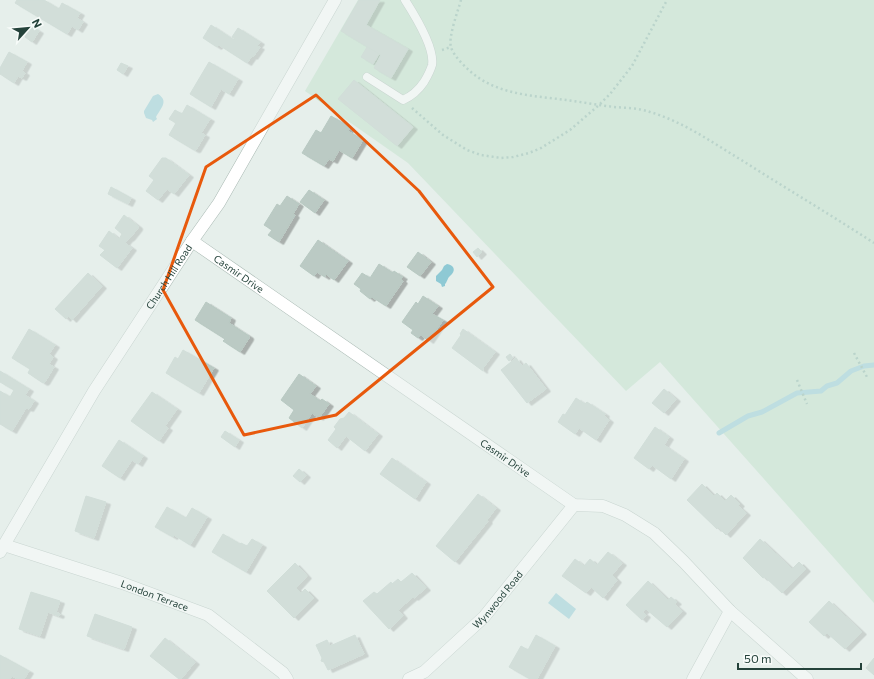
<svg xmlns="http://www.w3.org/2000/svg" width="874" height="679" viewBox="0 0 874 679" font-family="Commissioner,sans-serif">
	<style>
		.green { fill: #bfe0c8 }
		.water { fill: #8ec9d4 }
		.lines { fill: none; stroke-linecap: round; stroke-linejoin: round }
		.stream { stroke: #8ec9d4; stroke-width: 5 }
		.building { fill: #bbcac4; stroke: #b8c9c2; filter: url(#shadow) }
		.lane-casing { stroke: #a8b8b2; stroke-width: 9 }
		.street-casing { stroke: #a8b8b2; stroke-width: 13 }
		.path { stroke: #86b3a5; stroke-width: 2.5; stroke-dasharray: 2 3; stroke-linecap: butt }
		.lane { stroke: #fff; stroke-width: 8 }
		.street { stroke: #fff; stroke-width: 12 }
		.marked { fill: none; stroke: #e8590c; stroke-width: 3; stroke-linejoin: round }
		.labels { text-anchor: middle; stroke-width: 3; stroke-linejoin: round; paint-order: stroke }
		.street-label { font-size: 10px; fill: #24423a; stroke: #f7fbf9 }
	</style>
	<defs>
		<filter id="shadow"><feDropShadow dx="4.5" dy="2.5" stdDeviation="0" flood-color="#0004"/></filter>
	</defs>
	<rect width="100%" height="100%" fill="#e6efeb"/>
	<polygon class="green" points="358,0 874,0 874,603 660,362 626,391 408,163 305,91"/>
	<g class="water">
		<path d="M 158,94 C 169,101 161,108 156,117 L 157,119 L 153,122 L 152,120 L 146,118 L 144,113 L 144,111 L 153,96 Z"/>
		<path d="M 447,264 C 453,265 456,269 452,274 C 451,275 450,276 449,277 C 448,278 447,281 446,283 L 445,284 L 445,286 L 442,287 L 441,284 L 436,281 L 436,276 L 442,270 L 444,266 Z"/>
		<polygon points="556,593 576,609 569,619 548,603"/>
	</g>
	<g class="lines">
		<polyline class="stream" points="719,433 748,416 762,412 797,393 821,391 827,386 837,383 851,371 864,366 874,365"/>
	</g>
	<g class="building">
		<polygon points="17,0 44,0 59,9 62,3 80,13 77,18 83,22 78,30 72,26 67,34 15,3"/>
		<polygon points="359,0 380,0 366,25 408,49 391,78 374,68 381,55 341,31"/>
		<polygon points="211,25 234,40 235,39 232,37 238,28 260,42 257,46 260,47 253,57 252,56 247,63 219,45 217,47 203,38"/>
		<polygon points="31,26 39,31 32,42 25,37"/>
		<polygon points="367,47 379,54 373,64 361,57"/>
		<polygon points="9,52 27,62 22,71 25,73 22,78 18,76 14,83 0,74 0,68"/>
		<polygon points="209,62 238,79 229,94 221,89 211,107 190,94"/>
		<polygon points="121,63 128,66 123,74 117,70"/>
		<polygon points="354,80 413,127 397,146 338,99"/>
		<polygon points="187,105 210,119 201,133 205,135 196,150 194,150 169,135 176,123 169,119 175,110 182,114"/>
		<polygon points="331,116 350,127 348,131 363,140 352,158 339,150 333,161 329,159 324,166 302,153 316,130 321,133"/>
		<polygon points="162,158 166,158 189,175 174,194 167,189 158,200 146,191 154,180 149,176"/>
		<polygon points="111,187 131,198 128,204 108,194"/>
		<polygon points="309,190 324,200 315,213 300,202"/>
		<polygon points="287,196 299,204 293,214 295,215 279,242 268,235 272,230 264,225 277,204 280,206"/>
		<polygon points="124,215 138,226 138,228 130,238 128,239 125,243 132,248 117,268 100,255 105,250 99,246 109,231 119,239 122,234 115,228"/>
		<polygon points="318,240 348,261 334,280 326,274 325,277 317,272 314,276 300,266"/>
		<polygon points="478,248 482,252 477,257 473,252"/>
		<polygon points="418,252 431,262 420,276 407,267"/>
		<polygon points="379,264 393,273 394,271 403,277 401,279 403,281 386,306 372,297 370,299 360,291 361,289 354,284 362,273 370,278"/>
		<polygon points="88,273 102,286 72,320 68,316 66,319 55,309"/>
		<polygon points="423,296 438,306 432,314 443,320 429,341 421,335 418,338 411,333 413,330 402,322 416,302 418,304"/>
		<polygon points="206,302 231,318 229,323 249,336 249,338 240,352 223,341 225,339 195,320"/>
		<polygon points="29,329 55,345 49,354 53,357 49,364 54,367 45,382 43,383 28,373 30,369 12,358"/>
		<polygon points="463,329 495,352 483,368 483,371 452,348 461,335 460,334"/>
		<polygon points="183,350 214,368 199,393 166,373 175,357 178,359"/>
		<polygon points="510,354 513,358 509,361 506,357"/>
		<polygon points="516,358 522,366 526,363 546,389 527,403 501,370"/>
		<polygon points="0,371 29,389 25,395 34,401 29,409 26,408 12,431 0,424 0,391 10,397 14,390 0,382"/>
		<polygon points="299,374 316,386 310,394 320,401 322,399 329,404 319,418 312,413 302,428 289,418 294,410 281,400"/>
		<polygon points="664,389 676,399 664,413 652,403"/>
		<polygon points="152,392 177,409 165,426 168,428 159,441 131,421"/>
		<polygon points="576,398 585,404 587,402 605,414 604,416 609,420 596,440 579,428 575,434 558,422 563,414 565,415"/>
		<polygon points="349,412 378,434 365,451 346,436 337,448 328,440 336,429 334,427 340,419 344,418"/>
		<polygon points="655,427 669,437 664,445 684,459 671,479 652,465 649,469 634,458"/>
		<polygon points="225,431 239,440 235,447 221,437"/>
		<polygon points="119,440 143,456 138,464 132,460 120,478 102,466"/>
		<polygon points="392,458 426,482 415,499 380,474"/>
		<polygon points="299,469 306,475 300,482 293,476"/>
		<polygon points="702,484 714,496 717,493 725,501 731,495 740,504 738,506 746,513 726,535 718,527 717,529 687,500"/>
		<polygon points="478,494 496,508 487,520 488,521 455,562 436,546"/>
		<polygon points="86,496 106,502 94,538 75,531"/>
		<polygon points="167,507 186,518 192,508 207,517 190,545 174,535 173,537 155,527"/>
		<polygon points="223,534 240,544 241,543 247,546 252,539 262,545 246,572 212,552"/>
		<polygon points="760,539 792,569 799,562 806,569 782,593 765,577 763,578 743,558"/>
		<polygon points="608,552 622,563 612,575 617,580 603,598 591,587 586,593 562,576 575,559 584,566 590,559 597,565"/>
		<polygon points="295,563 307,576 296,588 301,593 305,589 314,598 294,618 267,591"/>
		<polygon points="412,573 426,588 414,598 413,597 398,610 403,616 389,629 363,601 374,592 377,594 391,582 392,584 398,579 401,582"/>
		<polygon points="648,581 668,600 671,597 677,602 674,604 682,611 667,627 646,609 642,612 646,615 642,620 626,605"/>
		<polygon points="31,592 60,601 56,612 60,614 59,616 48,612 40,636 19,629"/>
		<polygon points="829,601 862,632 845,649 827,633 824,636 809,622"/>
		<polygon points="95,614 132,627 124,649 87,636"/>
		<polygon points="355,635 364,654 328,670 324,662 321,661 322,658 316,645 327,640 330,646"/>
		<polygon points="536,635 555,646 537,679 530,679 509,667 521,646 528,650"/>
		<polygon points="165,638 195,662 181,679 179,679 150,656"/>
		<polygon points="0,655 29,671 24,679 17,679 12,676 10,679 0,679"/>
		<polygon points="874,658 874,675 866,668"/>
	</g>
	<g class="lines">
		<g class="lane-casing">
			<path id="lane" d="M 367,77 L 403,100 C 412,96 418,91 424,82 C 427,77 430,72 432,65 C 435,48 414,14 405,0"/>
		</g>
		<g class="street-casing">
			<g id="street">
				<path id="s1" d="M 192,241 L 574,505 L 603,506 L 625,515 L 654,533 L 684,562 L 730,611 L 807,679"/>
				<path id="s2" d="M 4,545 L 122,583 L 208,615 L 283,673 L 287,679"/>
				<path id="s3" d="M 0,552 L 94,391 L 192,241 L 219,203 L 335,0"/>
				<path id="s4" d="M 409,679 L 424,672 L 484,617 L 574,505"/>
				<polyline points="693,679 730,611"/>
			</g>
		</g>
		<g class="path">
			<path d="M 461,0 C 458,11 448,37 451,47 C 453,56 469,71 476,76 C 502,95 536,96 566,100 C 582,102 598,105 614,107 C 626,108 639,108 650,112 C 684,122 713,143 743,161 C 787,189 831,215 874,243"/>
			<polyline points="442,50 451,47"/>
			<polyline points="412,108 443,135 467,150 481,155 501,158 513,157 529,153 541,148 570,130 599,105 610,94 632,66 667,0"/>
			<polyline points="854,353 867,377"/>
			<polyline points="797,380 807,404"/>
		</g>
		<use href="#lane" class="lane"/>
		<use href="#street" class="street"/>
	</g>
	<path d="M0 0H874V679H0ZM 316,95 L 419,191 L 493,287 L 336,415 L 244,435 L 163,290 L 206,167 Z" fill="#e6efeb" fill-opacity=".55" fill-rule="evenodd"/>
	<path class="marked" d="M 316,95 L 419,191 L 493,287 L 336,415 L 244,435 L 163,290 L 206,167 Z"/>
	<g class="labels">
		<g class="street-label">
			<text dy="4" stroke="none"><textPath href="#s1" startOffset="57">Casmir Drive</textPath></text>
			<text dy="4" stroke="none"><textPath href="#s3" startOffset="323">Church Hill Road</textPath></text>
			<text dy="4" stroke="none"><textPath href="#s1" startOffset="381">Casmir Drive</textPath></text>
			<text dy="4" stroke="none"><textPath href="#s2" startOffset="159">London Terrace</textPath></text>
			<text dy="4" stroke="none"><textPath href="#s4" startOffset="120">Wynwood Road</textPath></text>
		</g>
	</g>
	<g transform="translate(28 28) rotate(63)" stroke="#f7fbf9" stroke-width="3" paint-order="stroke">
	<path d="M0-3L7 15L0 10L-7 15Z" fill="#24423a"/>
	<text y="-6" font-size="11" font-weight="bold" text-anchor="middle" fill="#24423a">N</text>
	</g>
	<path d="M738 663v6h123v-6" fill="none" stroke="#24423a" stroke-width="2"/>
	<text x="744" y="663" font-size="12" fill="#24423a" stroke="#f7fbf9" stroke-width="3" paint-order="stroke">50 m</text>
</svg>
